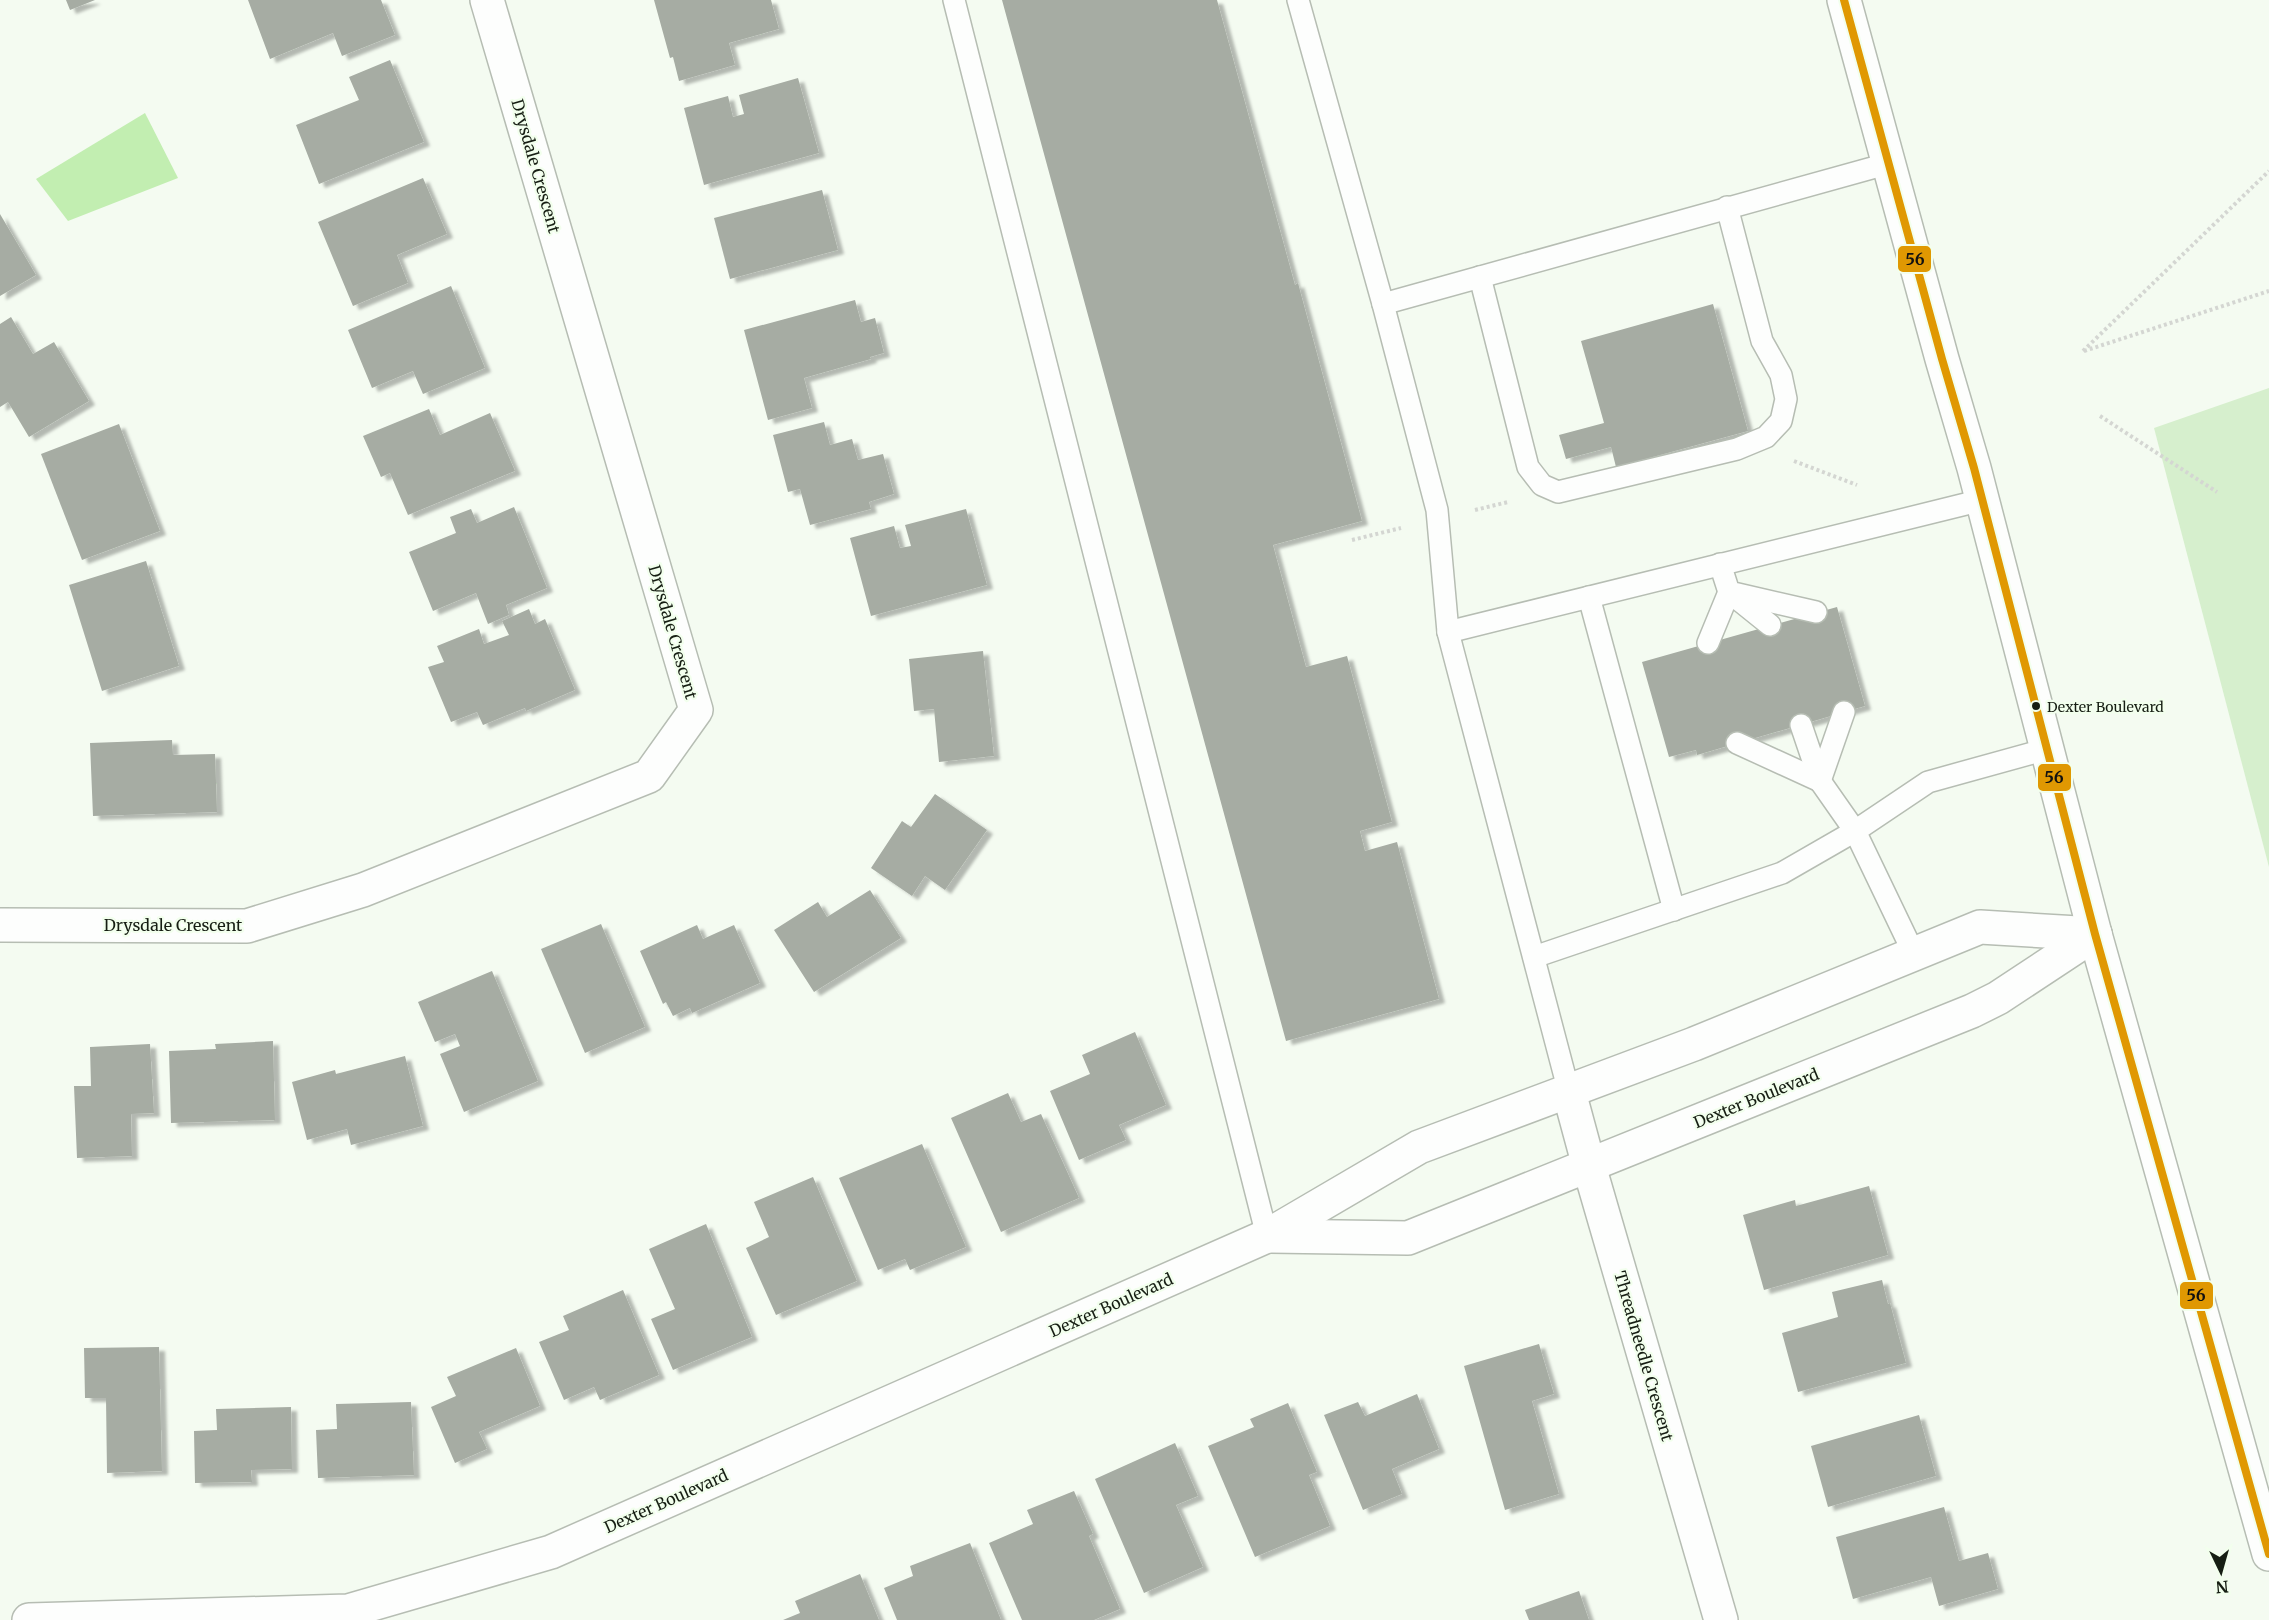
<svg xmlns="http://www.w3.org/2000/svg" width="2269" height="1620" viewBox="0 0 2269 1620" font-family="Merriweather,serif">
	<style>
		.green { fill: #d6efcd }
		.water { fill: #c2eeb1 }
		.building { fill: #a6aca3; filter: url(#shadow) }
		.lines { fill: none; stroke-linecap: round; stroke-linejoin: round }
		.lane-casing { stroke: #b6bdb3; stroke-width: 24 }
		.street-casing { stroke: #b6bdb3; stroke-width: 36 }
		.secondary-casing { stroke: #b6bdb3; stroke-width: 36 }
		.path { stroke: #d4d6d2; stroke-width: 4; stroke-dasharray: 3 3; stroke-linecap: butt }
		.lane { stroke: #fdfefd; stroke-width: 21 }
		.street { stroke: #fdfefd; stroke-width: 33 }
		.secondary { stroke: #fdfefd; stroke-width: 33 }
		.bus-1-casing { stroke: #f2ffed; stroke-width: 12 }
		.bus-1 { stroke: #e09802; stroke-width: 8 }
		.bus-dot { fill: #161e13; stroke: #f2ffed; stroke-width: 2 }
		.labels { text-anchor: middle; stroke-width: 4.5; stroke-linejoin: round; paint-order: stroke }
		.bus-label { font-size: 14px; fill: #161e13; stroke: #f2ffed; text-anchor: start }
		.street-label { font-size: 16px; fill: #161e13; stroke: #f2ffed }
		.line-badge { stroke: #f2ffed; stroke-width: 2 }
		.pale-badge-label { font-size: 16px; text-anchor: middle; font-weight: bold; fill: #111 }
	</style>
	<defs>
		<filter id="shadow"><feDropShadow dx="6" dy="4" stdDeviation="1.5" flood-color="#0004"/></filter>
	</defs>
	<rect width="100%" height="100%" fill="#f4fbf1"/>
	<polygon class="green" points="2269,388 2269,867 2154,428"/>
	<polygon class="water" points="145,113 178,178 68,221 36,179"/>
	<g class="building">
		<polygon points="66,0 95,0 70,10"/>
		<polygon points="248,0 381,0 395,35 342,56 333,33 270,59"/>
		<polygon points="654,0 771,0 779,29 729,43 735,65 679,81 673,57 670,58"/>
		<polygon points="1002,0 1217,0 1295,285 1298,283 1362,521 1273,545 1306,667 1347,656 1392,822 1360,831 1365,851 1397,842 1439,999 1286,1041"/>
		<polygon points="390,60 424,142 319,184 296,125 359,100 349,77"/>
		<polygon points="798,78 819,153 704,185 684,108 728,96 733,117 744,114 739,95"/>
		<polygon points="423,178 447,234 397,255 408,283 353,306 318,222"/>
		<polygon points="822,190 838,250 730,279 714,218"/>
		<polygon points="0,214 36,275 0,296"/>
		<polygon points="451,286 485,368 423,394 413,371 372,388 348,330"/>
		<polygon points="855,300 861,322 875,318 884,353 870,357 871,359 804,378 812,408 768,420 744,330"/>
		<polygon points="1713,304 1748,431 1616,467 1611,447 1566,459 1559,435 1604,423 1581,341"/>
		<polygon points="11,317 33,354 54,342 89,401 29,437 8,402 0,407 0,324"/>
		<polygon points="429,409 440,435 490,413 515,471 408,515 390,473 381,477 363,436"/>
		<polygon points="824,422 830,445 852,439 858,460 883,454 894,494 869,502 871,509 810,525 800,489 788,492 773,435"/>
		<polygon points="119,424 160,531 82,560 41,454"/>
		<polygon points="514,507 547,588 506,605 509,615 488,624 476,593 433,611 409,552 456,533 450,517 471,509 477,523"/>
		<polygon points="966,509 987,585 871,616 850,538 894,526 900,548 911,546 905,525"/>
		<polygon points="146,561 179,666 102,691 69,585"/>
		<polygon points="1837,607 1865,706 1697,755 1696,750 1669,757 1642,662"/>
		<polygon points="529,609 535,624 545,619 575,690 526,711 525,708 483,725 477,712 451,722 428,667 444,662 437,646 479,629 484,644 509,635 502,621"/>
		<polygon points="983,651 994,756 939,762 934,709 914,711 909,659"/>
		<polygon points="172,740 173,755 215,754 217,812 93,816 90,743"/>
		<polygon points="935,794 987,830 945,890 925,876 912,896 871,868 902,821 911,827"/>
		<polygon points="870,890 901,938 814,992 774,930 818,902 827,917"/>
		<polygon points="601,924 645,1027 585,1053 541,949"/>
		<polygon points="697,925 703,939 734,925 760,983 692,1013 690,1008 673,1016 666,1002 663,1004 640,951"/>
		<polygon points="492,971 538,1081 464,1112 440,1054 460,1046 455,1034 435,1042 418,1002"/>
		<polygon points="1135,1032 1166,1105 1119,1125 1126,1140 1079,1160 1050,1091 1090,1074 1082,1055"/>
		<polygon points="273,1041 275,1120 171,1123 169,1051 216,1049 215,1044"/>
		<polygon points="150,1044 154,1113 131,1114 132,1156 77,1158 74,1086 91,1086 90,1047"/>
		<polygon points="405,1056 423,1126 351,1145 347,1129 307,1140 292,1082 335,1070 336,1074"/>
		<polygon points="1008,1093 1021,1122 1041,1114 1079,1198 1001,1232 951,1118"/>
		<polygon points="922,1144 966,1247 910,1270 905,1259 878,1270 839,1178"/>
		<polygon points="813,1177 857,1281 776,1315 746,1248 769,1237 754,1202"/>
		<polygon points="1869,1186 1888,1255 1764,1290 1743,1215 1795,1200 1796,1206"/>
		<polygon points="706,1224 752,1337 673,1370 651,1319 675,1309 649,1249"/>
		<polygon points="1882,1280 1888,1304 1890,1303 1906,1363 1798,1392 1782,1333 1838,1317 1832,1292"/>
		<polygon points="623,1290 659,1375 600,1400 594,1387 564,1400 539,1342 569,1330 563,1316"/>
		<polygon points="1539,1344 1554,1394 1532,1401 1559,1494 1505,1510 1464,1366"/>
		<polygon points="159,1347 162,1471 107,1473 106,1398 85,1398 84,1348"/>
		<polygon points="516,1348 540,1406 479,1432 487,1449 455,1463 431,1407 456,1396 447,1377"/>
		<polygon points="1417,1394 1439,1449 1392,1469 1402,1494 1363,1510 1324,1415 1358,1402 1365,1416"/>
		<polygon points="411,1402 414,1475 318,1478 316,1430 337,1429 336,1404"/>
		<polygon points="1288,1403 1317,1472 1309,1475 1330,1526 1255,1557 1208,1446 1254,1427 1250,1419"/>
		<polygon points="291,1407 292,1469 251,1470 252,1482 195,1483 194,1431 217,1430 216,1409"/>
		<polygon points="1919,1415 1936,1476 1828,1507 1811,1446"/>
		<polygon points="1175,1443 1198,1496 1176,1505 1203,1567 1144,1593 1095,1479"/>
		<polygon points="1074,1491 1093,1534 1089,1536 1120,1609 1094,1620 1022,1620 989,1543 1033,1524 1027,1510"/>
		<polygon points="1944,1507 1959,1561 1988,1553 1998,1589 1939,1606 1931,1577 1853,1599 1836,1537"/>
		<polygon points="970,1543 1001,1620 897,1620 884,1588 913,1576 910,1566"/>
		<polygon points="860,1574 879,1620 783,1620 800,1613 795,1601"/>
		<polygon points="1579,1591 1589,1620 1529,1620 1525,1610"/>
	</g>
	<g class="lines">
		<g class="lane-casing">
			<g id="lane">
				<polyline points="954,0 1267,1236"/>
				<polyline points="1298,0 1383,304 1437,510 1448,632 1569,1092"/>
				<polyline points="1480,277 1528,467 1542,485 1558,492 1737,449 1766,437 1781,421 1786,399 1781,375 1762,341 1727,207"/>
				<polyline points="1383,304 1890,163"/>
				<polyline points="1720,564 1729,592 1816,612"/>
				<polyline points="1589,597 1674,910"/>
				<polyline points="1448,632 1982,500"/>
				<polyline points="1708,643 1729,592 1770,625"/>
				<polyline points="1737,743 1820,781"/>
				<polyline points="1820,781 1844,712"/>
				<polyline points="1914,954 1855,831 1928,782 2047,749"/>
				<polyline points="1534,957 1782,873 1855,831 1820,781 1801,725"/>
			</g>
		</g>
		<g class="street-casing">
			<g id="street">
				<polyline points="0,925 247,926 363,890 649,776 696,710 487,0"/>
				<polyline points="1569,1092 1589,1166 1721,1620"/>
				<polyline points="1267,1236 1408,1238 1972,1011 1998,998 2095,934"/>
				<polyline points="29,1620 348,1611 551,1552 1267,1236 1419,1147 1694,1044 1980,927 2095,934"/>
			</g>
		</g>
		<g class="secondary-casing">
			<polyline id="secondary" points="1844,0 1942,359 1974,468 2095,934 2269,1554"/>
		</g>
		<g class="path">
			<polyline points="2083,351 2269,171"/>
			<polyline points="2084,351 2269,291"/>
			<polyline points="2100,416 2217,492"/>
			<polyline points="1794,461 1857,485"/>
			<polyline points="1475,510 1508,502"/>
			<polyline points="1352,540 1401,528"/>
		</g>
		<use href="#lane" class="lane"/>
		<use href="#street" class="street"/>
		<use href="#secondary" class="secondary"/>
		<g class="bus-1-casing">
			<polyline id="bus-1" points="1844,0 1942,359 1974,468 2095,934 2269,1554"/>
		</g>
		<use href="#bus-1" class="bus-1"/>
	</g>
	<circle class="bus-dot" cx="2036" cy="706" r="5"/>
	<g class="labels">
		<g class="bus-label">
			<text x="2047" y="712">Dexter Boulevard</text>
		</g>
		<g class="street-label">
			<text transform="translate(536 166) rotate(74)" y="6">Drysdale Crescent</text>
			<text transform="translate(673 632) rotate(74)" y="6">Drysdale Crescent</text>
			<text x="173" y="931">Drysdale Crescent</text>
			<text transform="translate(1756 1098) rotate(-22)" y="6">Dexter Boulevard</text>
			<text transform="translate(1111 1305) rotate(-24)" y="6">Dexter Boulevard</text>
			<text transform="translate(1644 1356) rotate(74)" y="6">Threadneedle Crescent</text>
			<text transform="translate(666 1501) rotate(-24)" y="6">Dexter Boulevard</text>
		</g>
	</g>
	<g class="line-badge">
		<rect x="1897" y="245" width="35" height="28" rx="6" fill="#e09802"/>
		<rect x="2037" y="763" width="35" height="29" rx="6" fill="#e09802"/>
		<rect x="2179" y="1281" width="35" height="29" rx="6" fill="#e09802"/>
	</g>
	<g class="pale-badge-label">
		<text x="1915" y="265">56</text>
		<text x="2054" y="783">56</text>
		<text x="2196" y="1301">56</text>
	</g>
	<g transform="translate(2221 1572) rotate(175)" stroke="#f2ffed" stroke-width="4.5" paint-order="stroke">
	<path d="M0-4.5L10 22L0 15L-10 22Z" fill="#161e13"/>
	<text y="-9" font-size="16" font-weight="bold" text-anchor="middle" fill="#161e13">N</text>
	</g>
</svg>
